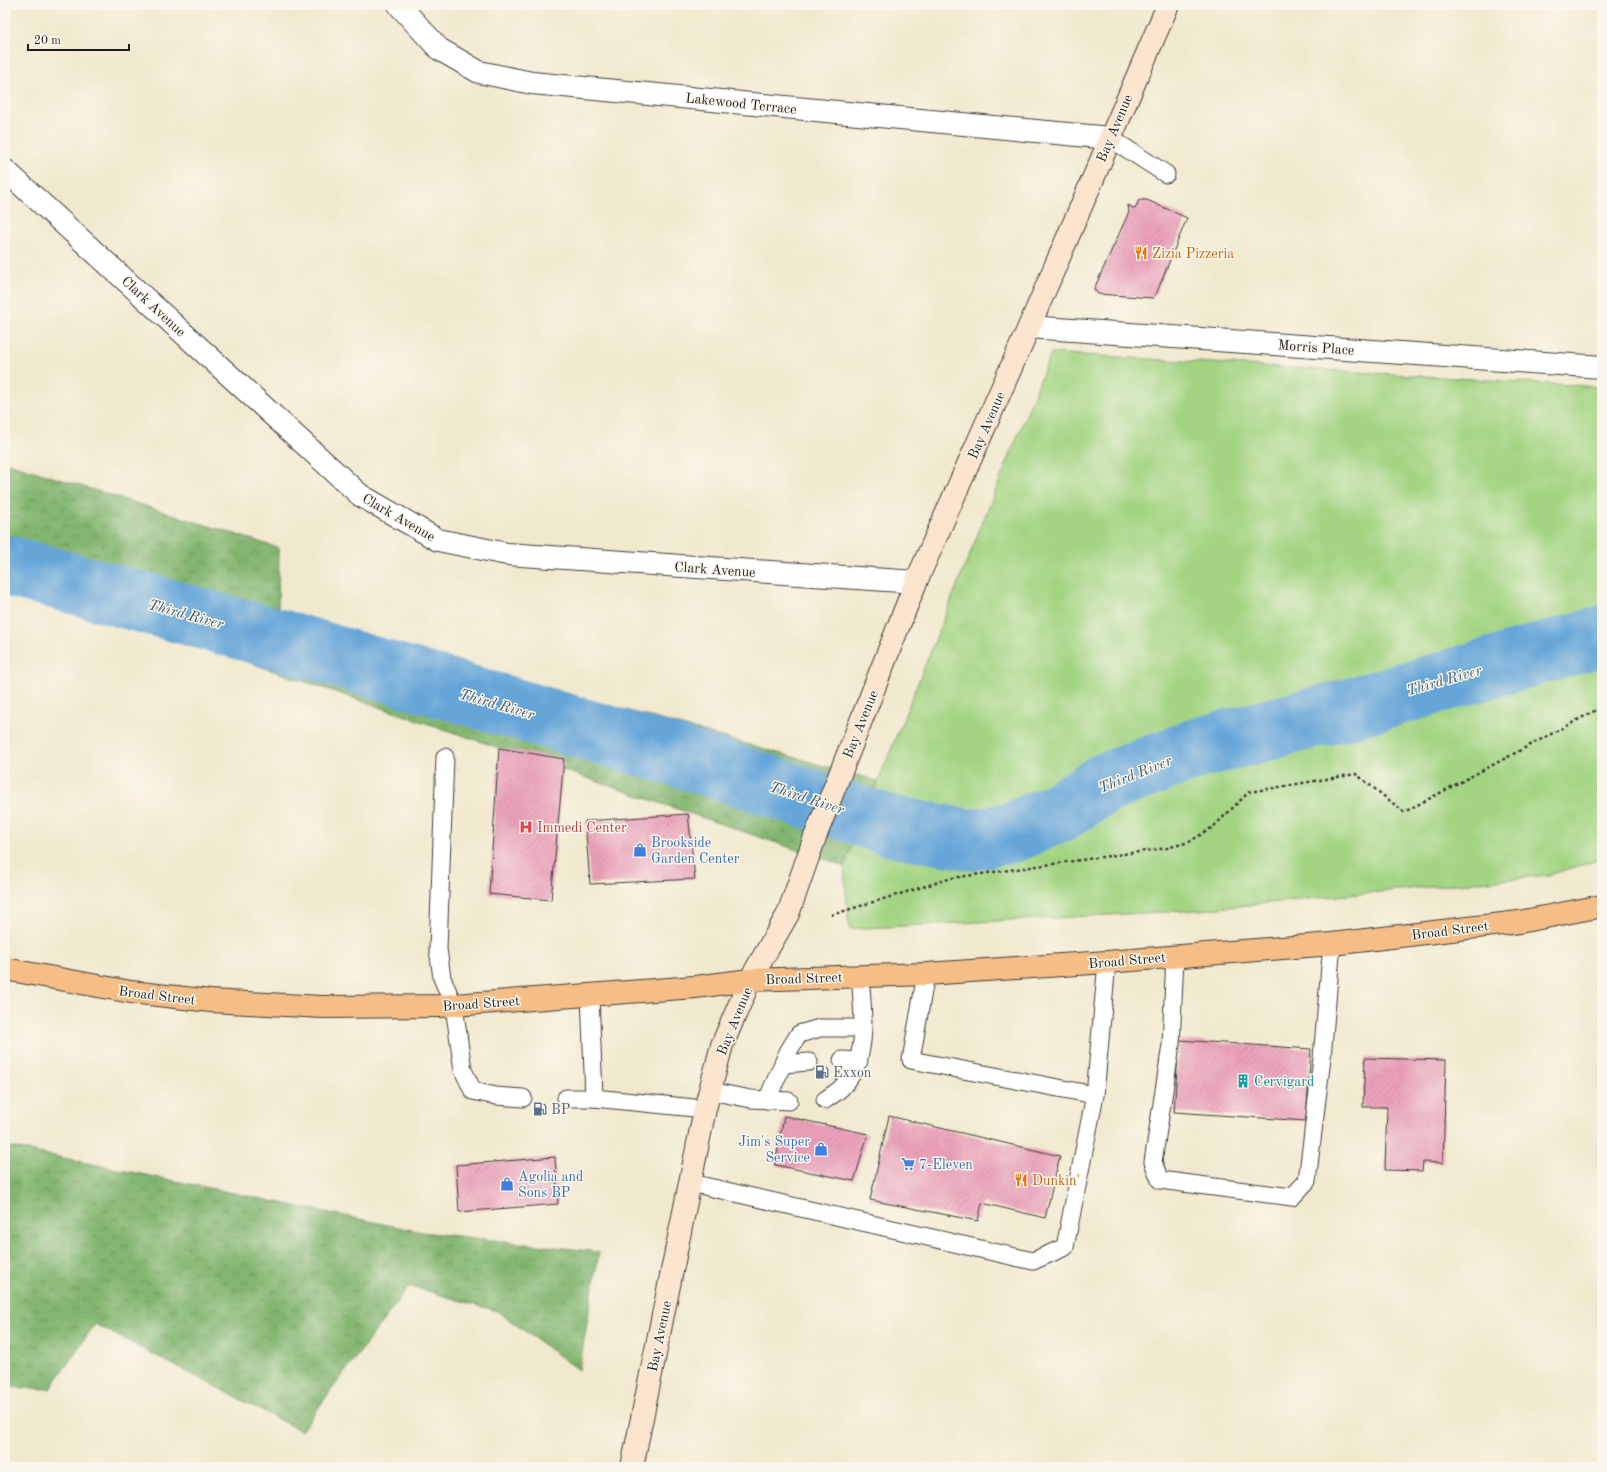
<svg xmlns="http://www.w3.org/2000/svg" width="1607" height="1472" viewBox="0 0 1607 1472" font-family="'Old Standard TT',serif">
	<style>
		.green { fill: #a3d482; stroke: #60784f }
		.forest { fill: url(#forest-crowns); stroke: #4f6946 }
		.lines { fill: none; stroke-linecap: round; stroke-linejoin: round }
		.river { stroke: #65a5d8; stroke-width: 61 }
		.building { fill: url(#building-hatch) }
		.lane-casing { stroke: #3c3b37; stroke-width: 19 }
		.street-casing { stroke: #3c3b37; stroke-width: 24 }
		.secondary-casing { stroke: #3c3b37; stroke-width: 24 }
		.primary-casing { stroke: #3c3b37; stroke-width: 24 }
		.path { stroke: #3c3b37; stroke-width: 2.5; stroke-dasharray: 3 3; stroke-linecap: butt }
		.lane { stroke: #fff; stroke-width: 17 }
		.street { stroke: #fff; stroke-width: 22 }
		.secondary { stroke: #fbe5cf; stroke-width: 22 }
		.primary { stroke: #f6be87; stroke-width: 22 }
		.labels { text-anchor: middle; stroke-width: 3; stroke-linejoin: round; paint-order: stroke }
		.street-label { font-size: 14px; fill: #1c1c1c; stroke: #fbf7ec }
		.food-label { font-size: 14px; fill: #c56008; stroke: #fbf7ec; text-anchor: start }
		.health-label { font-size: 14px; fill: #be3a42; stroke: #fbf7ec; text-anchor: start }
		.shop-label { font-size: 14px; fill: #366cbe; stroke: #fbf7ec; text-anchor: start }
		.service-label { font-size: 14px; fill: #4e5e75; stroke: #fbf7ec; text-anchor: start }
		.culture-label { font-size: 14px; fill: #0d838f; stroke: #fbf7ec; text-anchor: start }
		.water-label { font-size: 15px; font-style: italic; fill: #3d5a71; stroke: #fbf7ec }
	</style>
	<defs>
		<pattern id="forest-crowns" width="20" height="18" patternUnits="userSpaceOnUse"><rect width="20" height="18" fill="#82b670"/><path d="M2 6a3 3 0 1 1 6 0M12 15a3 3 0 1 1 6 0" fill="none" stroke="#6a935b"/></pattern>
		<pattern id="building-hatch" width="6" height="6" patternUnits="userSpaceOnUse"><rect width="6" height="6" fill="#eba0ba"/><path d="M-1 1l2-2M0 6l6-6M5 7l2-2" fill="none" stroke="#c9899f"/></pattern>
	</defs>
	<rect width="100%" height="100%" fill="#fbf7ec"/>
	<filter id="ink" filterUnits="userSpaceOnUse"><feTurbulence type="fractalNoise" baseFrequency=".025" numOctaves="2"/><feDisplacementMap in="SourceGraphic" scale="8" xChannelSelector="R" yChannelSelector="G"/><feConvolveMatrix kernelMatrix="1 2 1 2 8 2 1 2 1" color-interpolation-filters="sRGB"/></filter>
	<filter id="wash" filterUnits="userSpaceOnUse"><feTurbulence type="fractalNoise" baseFrequency=".012" numOctaves="4" result="noise"/><feDisplacementMap in="SourceGraphic" scale="16" xChannelSelector="R" yChannelSelector="G"/><feGaussianBlur stdDeviation="0.9" result="paint"/><feColorMatrix in="noise" values="0 0 0 0 0 0 0 0 0 0 0 0 0 0 0 0 0 1.4 0 .05"/><feComposite in="paint" operator="in"/></filter>
	<g filter="url(#wash)">
		<rect width="100%" height="100%" fill="#f1e9ce"/>
		<polygon class="green" points="1051,353 1602,387 1602,859 1548,875 1199,910 849,929 844,866"/>
		<g class="forest">
			<polygon points="5,462 279,548 278,612 878,781 844,866 5,579"/>
			<polygon points="5,1146 422,1232 599,1252 579,1370 497,1311 409,1286 301,1431 95,1324 50,1389 5,1387"/>
		</g>
		<g class="lines">
			<polyline class="river" points="5,565 295,644 719,769 891,826 971,840 1014,832 1061,811 1103,784 1198,748 1344,710 1602,636"/>
		</g>
		<g id="blocks">
			<g class="building">
				<polygon points="1139,200 1147,200 1187,218 1157,292 1153,298 1098,294 1094,289 1129,212 1128,205 1135,209"/>
				<polygon points="499,748 564,759 551,900 489,894"/>
				<polygon points="688,814 695,879 590,884 585,821"/>
				<polygon points="1179,1040 1311,1049 1306,1121 1174,1112"/>
				<polygon points="1365,1058 1446,1060 1443,1163 1423,1162 1422,1171 1385,1170 1387,1107 1363,1107"/>
				<polygon points="784,1116 868,1134 854,1181 775,1165"/>
				<polygon points="889,1116 1060,1156 1045,1218 982,1203 978,1221 870,1200"/>
				<polygon points="555,1157 558,1204 459,1212 456,1165"/>
			</g>
		</g>
	</g>
	<g filter="url(#ink)">
		<use href="#blocks" fill-opacity="0" stroke="#3c3b37" stroke-width="1"/>
		<g class="lines">
			<g class="lane-casing">
				<g id="lane">
					<polyline points="1110,138 1166,174"/>
					<polyline points="445,757 438,949 442,978 454,1006 463,1070 473,1091 496,1096 523,1098"/>
					<polyline points="1175,956 1171,1045 1153,1162 1160,1180 1292,1197 1307,1181 1322,1058 1332,944"/>
					<polyline points="590,995 594,1098 705,1109"/>
					<polyline points="842,1060 859,1061"/>
					<polyline points="783,1064 809,1062"/>
					<polyline points="710,1091 751,1099 789,1101"/>
					<polyline points="1095,1095 1107,962"/>
					<polyline points="566,1098 594,1098"/>
					<polyline points="767,1100 788,1052 799,1034 820,1028 863,1028"/>
					<path d="M 825,1100 C 830,1096 838,1092 842,1087 C 870,1059 863,1012 860,976"/>
					<polyline points="691,1183 1033,1261 1065,1247 1095,1095 911,1060 926,974"/>
				</g>
			</g>
			<g class="street-casing">
				<g id="street">
					<polyline points="399,5 439,49 479,72 532,83 1110,138"/>
					<polyline points="5,170 360,495 438,540 507,554 916,582"/>
					<polyline points="1029,327 1602,367"/>
				</g>
			</g>
			<g class="secondary-casing">
				<polyline id="secondary" points="632,1467 705,1109 722,1045 750,980 788,914 815,837 916,582 1029,327 1168,5"/>
			</g>
			<g class="primary-casing">
				<polyline id="primary" points="5,969 131,992 211,1001 322,1007 440,1006 695,987 750,980 926,974 1107,962 1332,944 1519,922 1602,906"/>
			</g>
			<polyline class="path" points="831,915 952,878 1167,848 1189,842 1213,827 1249,792 1356,774 1404,812 1602,707"/>
			<use href="#lane" class="lane"/>
			<use href="#street" class="street"/>
			<use href="#secondary" class="secondary"/>
			<use href="#primary" class="primary"/>
		</g>
	</g>
	<defs>
		<g id="restaurant-bare" transform="scale(1.08)"><path d="M-5-6h1v4h1v-4h1v4h1v-4h1v5L-1.5 .5V6h-2V.5L-5-1ZM5-6V6H3V1.5H1.5Q1.5-4 5-6Z" fill="#e8710a" stroke="#fbf7ec" stroke-width="2.5" paint-order="stroke"/></g>
		<g id="hospital-bare" transform="scale(1.08)"><path d="M-5-5h3v3.5h4V-5h3V5h-3V1.5h-4V5h-3Z" fill="#e0444e" stroke="#fbf7ec" stroke-width="2.5" paint-order="stroke"/></g>
		<g id="shop-bare" transform="scale(1.08)"><path d="M-5-2.5h2.3a2.7 3.5 0 0 1 5.4 0H5L5.5 6h-11ZM-1.5-2.5h3a1.5 2.3 0 0 0-3 0Z" fill="#3f7fe0" stroke="#fbf7ec" stroke-width="2.5" paint-order="stroke"/></g>
		<g id="fuel-bare" transform="scale(1.08)"><path d="M-5.5-6h7V0h2V4h1.3V-2.5L3-4.5l.8-.8L6-3V5H2.5V1h-1V6h-7ZM-4.2-4.7v3.2H.2V-4.7Z" fill="#5c6f8a" stroke="#fbf7ec" stroke-width="2.5" paint-order="stroke"/></g>
		<g id="building-bare" transform="scale(1.08)"><path d="M-4-6H4V6H1V3H-1V6H-4ZM-2.5-4.3h1.7v1.8h-1.7ZM.8-4.3h1.7v1.8H.8ZM-2.5-1h1.7V.8h-1.7ZM.8-1h1.7V.8H.8Z" fill="#0f9aa8" stroke="#fbf7ec" stroke-width="2.5" paint-order="stroke"/></g>
		<g id="supermarket-bare" transform="scale(1.08)"><path d="M-6-5.5h2.5l.6 2H6L4.5 2H-2.5L-4.4-4H-6ZM-1.5 3.2a1.3 1.3 0 1 0 .1 0ZM3 3.2a1.3 1.3 0 1 0 .1 0Z" fill="#3f7fe0" stroke="#fbf7ec" stroke-width="2.5" paint-order="stroke"/></g>
	</defs>
	<g fill-rule="evenodd">
		<use href="#restaurant-bare" x="1141" y="253"/>
		<use href="#hospital-bare" x="526" y="827"/>
		<use href="#shop-bare" x="640" y="850"/>
		<use href="#fuel-bare" x="822" y="1072"/>
		<use href="#building-bare" x="1243" y="1081"/>
		<use href="#fuel-bare" x="540" y="1109"/>
		<use href="#shop-bare" x="821" y="1149"/>
		<use href="#supermarket-bare" x="908" y="1164"/>
		<use href="#restaurant-bare" x="1021" y="1180"/>
		<use href="#shop-bare" x="507" y="1184"/>
	</g>
	<g class="labels">
		<g class="street-label">
			<text transform="translate(741 103) rotate(6)" y="5">Lakewood Terrace</text>
			<text transform="translate(1114 128) rotate(-67)" y="5">Bay Avenue</text>
			<text transform="translate(154 306) rotate(43)" y="5">Clark Avenue</text>
			<text transform="translate(1316 347) rotate(4)" y="5">Morris Place</text>
			<text transform="translate(986 425) rotate(-66)" y="5">Bay Avenue</text>
			<text transform="translate(399 517) rotate(30)" y="5">Clark Avenue</text>
			<text transform="translate(715 569) rotate(4)" y="5">Clark Avenue</text>
			<text transform="translate(860 724) rotate(-68)" y="5">Bay Avenue</text>
			<text transform="translate(1450 930) rotate(-7)" y="5">Broad Street</text>
			<text transform="translate(1127 960) rotate(-5)" y="5">Broad Street</text>
			<text transform="translate(804 978) rotate(-2)" y="5">Broad Street</text>
			<text transform="translate(157 995) rotate(7)" y="5">Broad Street</text>
			<text transform="translate(481 1003) rotate(-4)" y="5">Broad Street</text>
			<text transform="translate(734 1021) rotate(-68)" y="5">Bay Avenue</text>
			<text transform="translate(659 1336) rotate(-78)" y="5">Bay Avenue</text>
		</g>
		<g class="food-label">
			<text x="1152" y="258">Zizia Pizzeria</text>
			<text x="1032" y="1185">Dunkin'</text>
		</g>
		<g class="health-label">
			<text x="537" y="832">Immedi Center</text>
		</g>
		<g class="shop-label">
			<text x="651" y="847">Brookside<tspan x="651" dy="16">Garden Center</tspan></text>
			<text x="810" y="1146" text-anchor="end">Jim's Super<tspan x="810" dy="16">Service</tspan></text>
			<text x="919" y="1169">7-Eleven</text>
			<text x="518" y="1181">Agolia and<tspan x="518" dy="16">Sons BP</tspan></text>
		</g>
		<g class="service-label">
			<text x="833" y="1077">Exxon</text>
			<text x="551" y="1114">BP</text>
		</g>
		<g class="culture-label">
			<text x="1254" y="1086">Cervigard</text>
		</g>
		<g class="water-label">
			<text transform="translate(186 614) rotate(15)" y="5">Third River</text>
			<text transform="translate(1444 680) rotate(-16)" y="5">Third River</text>
			<text transform="translate(497 704) rotate(16)" y="5">Third River</text>
			<text transform="translate(1135 774) rotate(-22)" y="5">Third River</text>
			<text transform="translate(807 798) rotate(18)" y="5">Third River</text>
		</g>
	</g>
	<rect width="1607" height="1472" fill="none" stroke="#fbf7ec" stroke-width="20"/>
	<path d="M28 44v6h101v-6" fill="none" stroke="#1c1c1c" stroke-width="2"/>
	<text x="34" y="44" font-size="12" fill="#1c1c1c" stroke="#fbf7ec" stroke-width="3" paint-order="stroke">20 m</text>
</svg>
